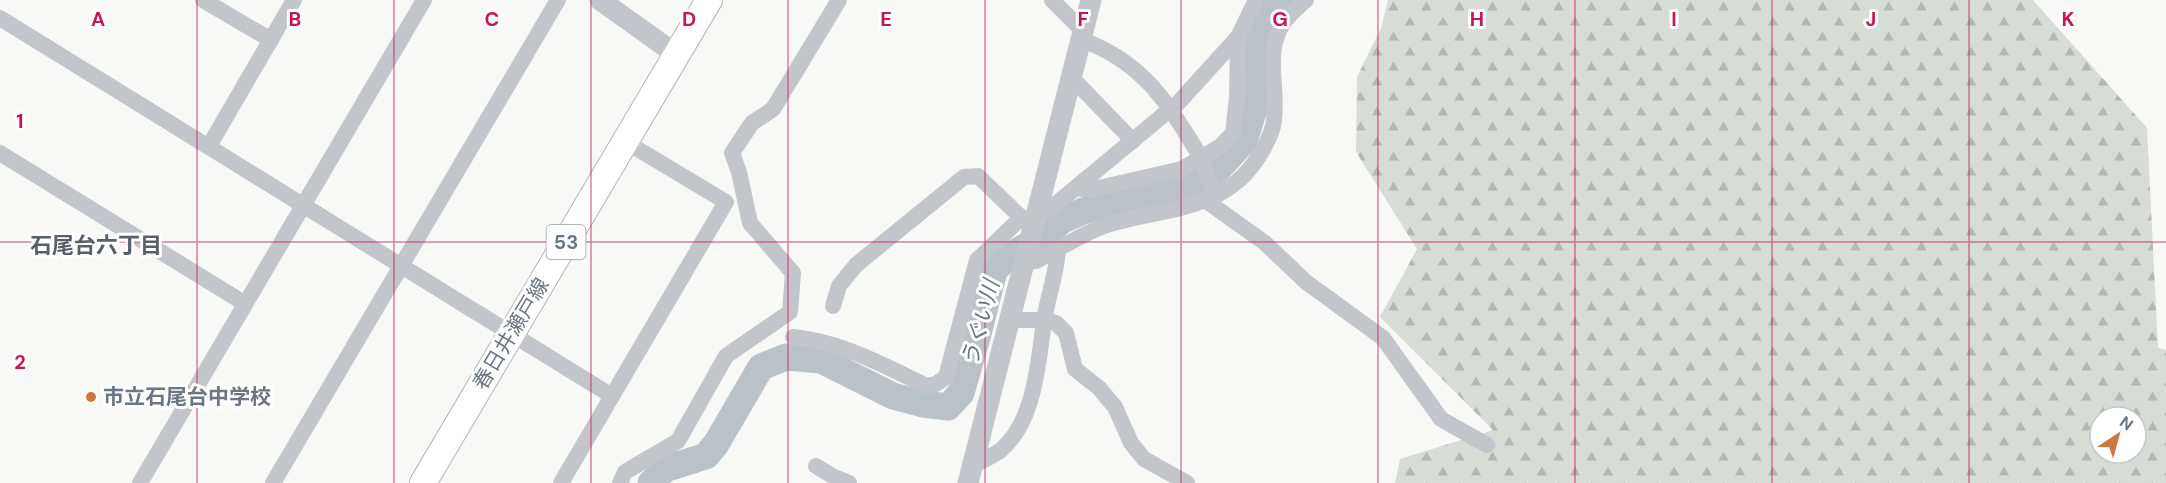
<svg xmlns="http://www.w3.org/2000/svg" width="2166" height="483" viewBox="0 0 2166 483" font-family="'DM Sans','Noto Sans JP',sans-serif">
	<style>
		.forest { fill: url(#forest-firs); fill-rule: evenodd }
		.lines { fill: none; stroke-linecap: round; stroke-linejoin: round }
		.river { stroke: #bbc2c7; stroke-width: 27 }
		.primary-casing { stroke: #b4b7bb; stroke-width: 28 }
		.minor { stroke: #c2c5c9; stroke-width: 16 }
		.tertiary { stroke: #c2c5c9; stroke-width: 21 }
		.primary { stroke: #fff; stroke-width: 26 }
		.grid { fill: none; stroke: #c2185b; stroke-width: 1.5; stroke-opacity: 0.55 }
		.poi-dot { fill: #cd7841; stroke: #fff; stroke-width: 2 }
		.labels { text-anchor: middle; stroke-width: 6; stroke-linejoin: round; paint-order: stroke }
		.shield { fill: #fff; stroke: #979ea8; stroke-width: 1.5 }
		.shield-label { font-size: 20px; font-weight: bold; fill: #6b7583 }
		.street-label { font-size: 21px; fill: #6b7583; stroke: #fff }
		.poi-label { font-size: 21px; font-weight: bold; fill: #6b7583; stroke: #fff; text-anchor: start }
		.neighbourhood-label { font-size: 22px; font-weight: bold; fill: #585f69; stroke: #fff }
		.water-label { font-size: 22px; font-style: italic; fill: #67757f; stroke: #fff }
		.grid-label { font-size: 20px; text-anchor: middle; font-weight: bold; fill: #c2185b; stroke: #fff; stroke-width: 6; stroke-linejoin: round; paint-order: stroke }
	</style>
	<defs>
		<pattern id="forest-firs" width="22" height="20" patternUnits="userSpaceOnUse" patternTransform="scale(1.5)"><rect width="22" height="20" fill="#d7ddd6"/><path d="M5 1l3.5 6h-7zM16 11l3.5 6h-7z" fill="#b2b8b3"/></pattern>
	</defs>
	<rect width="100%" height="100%" fill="#f8f8f6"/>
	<path class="forest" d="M 1388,0 L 2033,0 L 2147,128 L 2158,348 L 2166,350 L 2166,483 L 1395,483 L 1400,459 L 1493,430 L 1380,317 L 1417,249 L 1356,152 L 1357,77 L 1381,28 ZM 2100,417 L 2136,417 L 2136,453 L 2100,453 Z"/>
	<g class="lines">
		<polyline class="river" points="651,483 665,469 706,456 716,444 761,367 786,357 821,360 893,396 923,404 948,407 961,393 978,334 994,271 1005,259 1048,233 1061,221 1083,211 1201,181 1218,169 1244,141 1254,109 1254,55 1266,16 1282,0"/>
		<g class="primary-casing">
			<polyline id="primary" points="423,483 709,0"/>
		</g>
		<g class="minor">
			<polyline points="203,0 271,40"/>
			<polyline points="1052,0 1084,32"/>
			<polyline points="0,18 612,396"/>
			<path d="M 1082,40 C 1144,62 1169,105 1201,158 L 1202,164 L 1216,196"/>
			<polyline points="1072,78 1133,141"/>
			<polyline points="209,146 294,0"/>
			<polyline points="0,153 244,303"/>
			<polyline points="1076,188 1090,190 1182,169 1221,146 1233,133 1237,98 1238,37"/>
			<polyline points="1205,200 1265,243 1306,282 1383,338 1441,419 1487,445"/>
			<polyline points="1037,214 1050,209 1179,102 1238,37 1256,0"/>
			<path d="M 1025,262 L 1036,261 C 1058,250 1088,230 1110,224 C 1164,208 1223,211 1257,159 C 1263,150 1270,138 1273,126 C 1280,94 1264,57 1281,27 C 1287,16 1297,8 1306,0"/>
			<polyline points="833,306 839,286 856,265 964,177 978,176 1028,224"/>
			<polyline points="1010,320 1044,320 1056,323 1066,333 1075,369 1099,388 1115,407 1131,443 1144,459 1187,483"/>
			<path d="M 793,337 C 843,342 882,365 927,386 L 936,384 L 946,377 L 977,260 L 1022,217"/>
			<polyline points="816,466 834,477 849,483"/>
			<path d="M 973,466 C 981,461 993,456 1001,450 C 1035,421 1038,363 1044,322 C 1047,297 1057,274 1058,249"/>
			<polyline points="140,483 424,0"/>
			<polyline points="273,483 558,0"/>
			<polyline points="561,483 726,202 626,142"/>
			<polyline points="620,483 625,472 678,441 726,356 790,312 793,273 750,223 739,172 732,153 752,123 773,109 839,0"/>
		</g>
		<g class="tertiary">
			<polyline points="600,0 677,55"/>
			<polyline points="968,483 1091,0"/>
		</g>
		<use href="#primary" class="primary"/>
	</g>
	<path class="grid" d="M 197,0 L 197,483M 394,0 L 394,483M 591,0 L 591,483M 788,0 L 788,483M 985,0 L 985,483M 1181,0 L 1181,483M 1378,0 L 1378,483M 1575,0 L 1575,483M 1772,0 L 1772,483M 1969,0 L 1969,483M 0,242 L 2166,242"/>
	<circle class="poi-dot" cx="91" cy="397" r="6"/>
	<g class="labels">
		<rect class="shield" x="546.5" y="225" width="39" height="34" rx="4.5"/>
		<g class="shield-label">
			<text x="566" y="249">53</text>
		</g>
		<g class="street-label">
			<text transform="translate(511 334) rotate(-59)" y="7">春日井瀬戸線</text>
		</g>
		<g class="poi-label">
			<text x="103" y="404">市立石尾台中学校</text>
		</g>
		<g class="neighbourhood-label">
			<text x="96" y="253">石尾台六丁目</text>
		</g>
		<g class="water-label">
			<text transform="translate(980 323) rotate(-75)" y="8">うぐい川</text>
		</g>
	</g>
	<g class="grid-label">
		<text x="98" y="26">A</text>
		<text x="295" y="26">B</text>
		<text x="492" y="26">C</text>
		<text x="689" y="26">D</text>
		<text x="886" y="26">E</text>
		<text x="1083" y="26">F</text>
		<text x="1280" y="26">G</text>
		<text x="1477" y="26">H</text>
		<text x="1674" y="26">I</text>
		<text x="1871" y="26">J</text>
		<text x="2068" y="26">K</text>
		<text x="20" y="128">1</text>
		<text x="20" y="369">2</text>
	</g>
	<g transform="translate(2118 435) rotate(36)"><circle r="28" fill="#ffffff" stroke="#c4c8cd" stroke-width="1.5"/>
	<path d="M0-4.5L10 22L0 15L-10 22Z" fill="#cd7841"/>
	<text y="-9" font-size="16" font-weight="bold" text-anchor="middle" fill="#6b7583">N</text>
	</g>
</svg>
